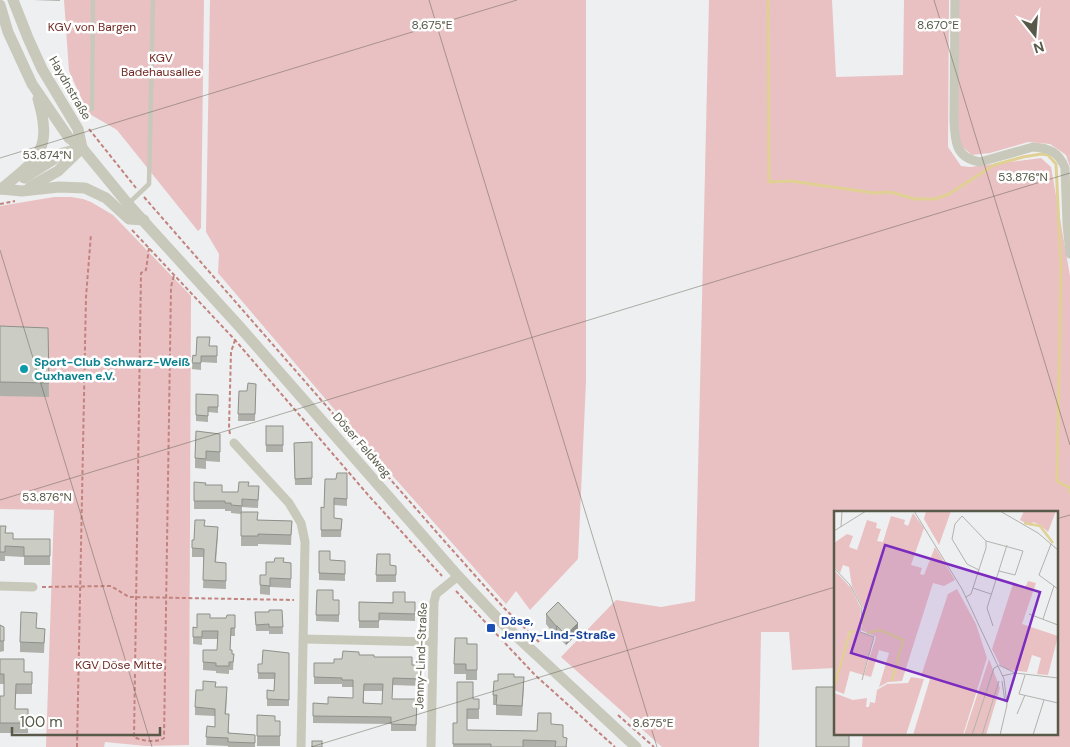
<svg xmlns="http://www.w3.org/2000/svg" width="1070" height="747" viewBox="0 0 1070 747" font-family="'DM Sans',sans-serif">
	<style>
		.green { fill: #e9c1c3 }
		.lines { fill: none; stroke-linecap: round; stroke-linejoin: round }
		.stream { stroke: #e0d094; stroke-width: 3 }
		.path { stroke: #c2837e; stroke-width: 2; stroke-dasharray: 4 2.5; stroke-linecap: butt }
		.service { stroke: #c8c9bb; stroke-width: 4.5 }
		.minor { stroke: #c8c9bb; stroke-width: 9 }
		.tertiary { stroke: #c8c9bb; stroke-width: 11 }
		.wall { fill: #afb0a9; fill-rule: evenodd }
		.shaded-wall { fill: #8e908a }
		.building { fill: #cbcdc5; stroke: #8e908a; fill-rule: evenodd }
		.ticks { fill: none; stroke: #585948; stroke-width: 1; stroke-opacity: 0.45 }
		.culture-dot { fill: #0f9aa8; stroke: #fff; stroke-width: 2 }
		.transit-dot { fill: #1a4fb4; stroke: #fff; stroke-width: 2 }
		.labels { text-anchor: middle; stroke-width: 5; stroke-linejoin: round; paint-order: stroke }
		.park-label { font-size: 12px; fill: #702822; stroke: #fff }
		.street-label { font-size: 12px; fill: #585948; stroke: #fff }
		.culture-label { font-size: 12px; font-weight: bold; fill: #0d838f; stroke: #fff; text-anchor: start }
		.transit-label { font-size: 12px; font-weight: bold; fill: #164399; stroke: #fff; text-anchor: start }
		.inset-river { fill: none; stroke: #e0d094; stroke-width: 2.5 }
		.inset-road { fill: none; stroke: #b2b3ad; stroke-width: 1 }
		.view { fill: #7b2cbf; fill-opacity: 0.15; stroke: #7b2cbf; stroke-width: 2.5 }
		.inset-edge { fill: none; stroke: #585948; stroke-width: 2.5 }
		.ticks-label { font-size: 12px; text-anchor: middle; fill: #585948; stroke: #fff; stroke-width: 5; stroke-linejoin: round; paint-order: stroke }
	</style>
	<rect width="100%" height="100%" fill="#eeeff0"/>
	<g class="green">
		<polygon points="64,0 204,0 201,228 198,231 117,130 88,113 69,71"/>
		<polygon points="210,0 586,0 586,381 578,559 530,610 516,591 506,604 346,423 218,273 219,254 206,232"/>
		<polygon points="709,0 832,0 836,77 903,75 904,0 949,0 948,147 961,166 970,167 1041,158 1051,167 1070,276 1070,747 862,747 863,733 1056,733 1056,512 835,512 835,668 792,670 789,632 761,632 759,747 662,747 561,657 616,600 661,607 695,601"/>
		<polygon points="958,0 1070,0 1070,189 1070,167 1066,155 1050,144 1028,142 990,153 972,155 960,145 958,131"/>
		<polygon points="54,197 71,197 83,199 91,202 113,215 191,296 189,745 146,746 105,742 104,747 46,747 54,510 0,509 0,206"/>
	</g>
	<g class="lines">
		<polyline class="stream" points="768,0 769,182 791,181 874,193 890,192 915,199 935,199 949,194 994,165 1023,157 1041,154 1048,155 1056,164 1061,268 1057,481 1070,488 1070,493"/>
		<g class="path">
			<polyline points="89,129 136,188"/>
			<polyline points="144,197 439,535 504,608 539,642"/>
			<polyline points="0,204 15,201"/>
			<polyline points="132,230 235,340 369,496 442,576"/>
			<path d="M 149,248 L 146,270 L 141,273 L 134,737 C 142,741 157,743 164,738 L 171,287 L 174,275"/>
			<polyline points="230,434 229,428 231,352 235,340"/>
			<polyline points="42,587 111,586 129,597 294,600"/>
			<polyline points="456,591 535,675 615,747"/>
			<polyline points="618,715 654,747"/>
			<polyline points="77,747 86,297 91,234"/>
		</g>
		<g class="service">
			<polyline points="92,109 93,0"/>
			<polyline points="128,204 149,184 153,0"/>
		</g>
		<g class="minor">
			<path d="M 955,0 L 954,120 C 955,141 955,158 980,162 L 1033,147 C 1049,148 1059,152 1065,168 L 1067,224 L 1070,254"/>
			<polyline points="234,443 289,503 301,523 305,542 301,747"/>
			<polyline points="0,586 33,587"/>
			<polyline points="304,639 433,642"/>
			<polyline points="431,747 434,602 436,594 458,576"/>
		</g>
		<g class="tertiary">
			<polyline points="13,0 28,38 42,69 78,129 82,148"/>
			<polyline points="0,5 8,32 32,84 69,138 82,148 128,204 239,326 458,576 499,620 636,747"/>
			<polyline points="24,178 63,153 82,148"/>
			<polyline points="30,187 58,171 82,148"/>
			<polyline points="1,189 22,191 59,187 85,188 106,198 129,219 144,220"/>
			<path d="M 1,189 C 38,159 53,150 38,99"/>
		</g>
	</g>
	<g class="wall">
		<polygon points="33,0 60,0 60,1"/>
		<polygon points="0,326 48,328 49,397 0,396"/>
		<polygon points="210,346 217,346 217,363 201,362 201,370 192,369 193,355 196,356"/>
		<polygon points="256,384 255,421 238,421 239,391 247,391"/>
		<polygon points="196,394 218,395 218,413 208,412 208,422 196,421"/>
		<polygon points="283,426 283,452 266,452 266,445"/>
		<polygon points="220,434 220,462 206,461 206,469 195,468 195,458"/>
		<polygon points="312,442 312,485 295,485 294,443"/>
		<polygon points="347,473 347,506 334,505 334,518 342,519 341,537 321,537 321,507 324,508 336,479"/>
		<polygon points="194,482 205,485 222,492 238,492 248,486 259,486 258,508 242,507 242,512 258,520 292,521 291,545 258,544 258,546 241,546 241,514 231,513 231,511 225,511 225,509 194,509"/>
		<polygon points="0,526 6,533 13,539 50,539 50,565 24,565 24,557 5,556 5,561 0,561"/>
		<polygon points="205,526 218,535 216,562 226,563 226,589 203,588 204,557 192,557 192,540 194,540"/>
		<polygon points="319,551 330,560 345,561 345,581 319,580"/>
		<polygon points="377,554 390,565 396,566 396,582 376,582"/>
		<polygon points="283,562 291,563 291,588 270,587 270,595 260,594 260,575 266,575"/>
		<polygon points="317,590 333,600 339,600 339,622 316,621"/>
		<polygon points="359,602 415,602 415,621 379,620 379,628 359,628"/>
		<polygon points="282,610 283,634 269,634 269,631 256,631 255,612 269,612"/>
		<polygon points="546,614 578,633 566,645 557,636 556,637 546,624"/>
		<polygon points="235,615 235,636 231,636 230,650 232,654 234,654 233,670 229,670 229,674 216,673 216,671 203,670 203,650 217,650 218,639 202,639 202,645 193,644 193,627 197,628"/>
		<polygon points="0,625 4,627 4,651 0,652"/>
		<polygon points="37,628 45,629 44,653 20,652 20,642"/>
		<polygon points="467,644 477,644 477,680 466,680 466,674 454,674 454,664"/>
		<polygon points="289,653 289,706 267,706 267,699 274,691 275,679 258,679 258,664 262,664"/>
		<path d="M 359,655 L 412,665 L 421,665 L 420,686 L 393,685 L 392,699 L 417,699 L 416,731 L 391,731 L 391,724 L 313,723 L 313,703 L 328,704 L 353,698 L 353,687 L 342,687 L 342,684 L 314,684 L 314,663 L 334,663 L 342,659 ZM 364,691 L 382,691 L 382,704 L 364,703 Z"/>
		<polygon points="0,659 24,672 32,672 32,694 16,694 15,709 28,709 28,733 0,733 0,696 4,696 4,684 0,684"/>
		<polygon points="514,677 524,687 522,716 496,715 496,705 493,705 493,695 498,681"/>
		<polygon points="216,687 227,695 226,714 229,733 255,735 255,747 228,747 228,746 206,745 207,726 215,727 215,716 195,715 195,707 203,690"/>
		<polygon points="473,699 479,699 479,719 467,719 467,730 537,731 551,724 563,737 567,747 453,747 453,723 457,723"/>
		<polygon points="257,715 275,721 280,721 280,746 257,746"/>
	</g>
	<g class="shaded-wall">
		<polygon points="578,623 578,633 566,645 566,635"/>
		<polygon points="556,626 557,626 557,636 556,637"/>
	</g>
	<g class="building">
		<polygon points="0,326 48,328 49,383 0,382"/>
		<polygon points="197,337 210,337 209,346 217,346 217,356 201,356 201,363 192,363 193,355 196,356"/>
		<polygon points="248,383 256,384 255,414 238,414 239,391 247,391"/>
		<polygon points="196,394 218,395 218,407 208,407 208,416 196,415"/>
		<rect x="266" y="426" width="17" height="19"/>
		<polygon points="196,431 220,434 220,452 206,451 206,459 195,458"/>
		<polygon points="312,442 312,478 295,479 294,443"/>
		<polygon points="337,473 347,473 347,499 334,498 334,518 342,519 341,530 321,530 321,507 324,508 325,479 336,479"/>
		<polygon points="194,482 206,483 205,485 222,485 222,492 238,492 239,482 249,482 248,486 259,486 258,500 242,499 242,506 231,505 231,503 225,503 225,501 194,501"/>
		<polygon points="241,512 258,512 257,520 292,521 291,535 258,534 258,536 241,536"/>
		<polygon points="195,520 205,520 204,526 218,527 215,562 226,563 226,581 203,580 204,549 192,548 192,540 194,540"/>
		<polygon points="0,526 6,526 5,533 13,533 13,539 50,539 50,556 24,556 24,547 5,546 5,552 0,552"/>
		<polygon points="319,551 330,551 330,560 345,561 345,574 319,573"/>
		<polygon points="377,554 390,554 390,565 396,566 396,575 376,575"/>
		<polygon points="275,558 284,558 283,562 291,563 291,579 270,578 270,586 260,585 260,575 266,575 266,562 274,562"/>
		<polygon points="317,590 333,590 333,600 339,600 339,615 316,615"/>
		<polygon points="393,592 405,592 405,602 415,602 415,614 379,613 379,621 359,621 359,602 393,603"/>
		<polygon points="558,602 578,623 566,635 557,626 556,626 546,614"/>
		<polygon points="269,610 282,610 283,627 269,627 269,624 256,625 255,612 269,612"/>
		<polygon points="21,612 37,613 36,628 45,629 44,643 20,642"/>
		<polygon points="197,614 210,614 210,618 226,618 227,615 235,615 235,628 231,628 230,650 232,650 232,654 234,654 233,662 229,662 229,666 216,666 216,663 203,662 203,650 217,650 218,631 202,631 202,637 193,637 193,627 197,628"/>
		<polygon points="0,625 4,627 4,641 0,641"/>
		<polygon points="455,638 467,638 467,644 477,644 477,670 466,670 466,664 454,664"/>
		<polygon points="263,650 289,653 289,700 267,699 267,690 274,691 275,673 258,673 258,664 262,664"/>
		<path d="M 343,651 L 359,652 L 359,655 L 374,655 L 374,657 L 412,657 L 412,665 L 421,665 L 420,679 L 393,678 L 392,699 L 417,699 L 416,725 L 391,724 L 391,717 L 313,716 L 313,703 L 328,704 L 328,697 L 353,698 L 353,680 L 342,680 L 342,678 L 314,677 L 314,663 L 334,663 L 334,659 L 342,659 ZM 364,684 L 383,684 L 382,704 L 363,703 Z"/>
		<polygon points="0,659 24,659 24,672 32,672 32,684 16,684 15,709 28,709 28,723 0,723 0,696 4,696 4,674 0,674"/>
		<polygon points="498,674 514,674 514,677 524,677 522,706 496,705 497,695 493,695 494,681 498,681"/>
		<polygon points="203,681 216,682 215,687 227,687 225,714 229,714 228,733 255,735 255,743 228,742 228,738 206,737 207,726 215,727 215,709 195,707 196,690 203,690"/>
		<polygon points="457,682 473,682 473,699 479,699 479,709 467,709 467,730 537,731 538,713 551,713 551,724 563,725 563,737 567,738 566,747 555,747 556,741 523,740 523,747 491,747 491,744 453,744 453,723 457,723"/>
		<polygon points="816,687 835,687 835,733 849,733 849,747 816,747"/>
		<polygon points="257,715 275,716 275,721 280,721 280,736 257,736"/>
		<rect x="312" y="741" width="10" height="6"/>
	</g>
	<path class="ticks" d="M 429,0 L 657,747M 934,0 L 1070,445M 0,158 L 517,0M 0,250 L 152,747M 0,500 L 1070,173M 1056,519 L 1070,515M 311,747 L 835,587"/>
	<circle class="culture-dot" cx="24" cy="369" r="5"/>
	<rect class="transit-dot" x="486" y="623" width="10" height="10" rx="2.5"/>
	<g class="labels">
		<g class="park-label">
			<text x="92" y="31">KGV von Bargen</text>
			<text x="161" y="62">KGV<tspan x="161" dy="14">Badehausallee</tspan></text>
			<text x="119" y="669">KGV Döse Mitte</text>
		</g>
		<g class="street-label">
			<text transform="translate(70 88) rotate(60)" y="4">Haydnstraße</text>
			<text transform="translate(362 445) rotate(49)" y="4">Döser Feldweg</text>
			<text transform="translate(421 656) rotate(-88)" y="4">Jenny-Lind-Straße</text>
		</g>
		<g class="culture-label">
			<text x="34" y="366">Sport-Club Schwarz-Weiß<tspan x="34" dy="14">Cuxhaven e.V.</tspan></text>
		</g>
		<g class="transit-label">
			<text x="501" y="625">Döse,<tspan x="501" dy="14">Jenny-Lind-Straße</tspan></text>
		</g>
	</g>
	<g transform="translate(834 511)">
		<rect width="224" height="224" fill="#eeeff0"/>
		<path d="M 92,0 L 117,0 L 105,34 L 90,8 ZM 190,0 L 222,0 L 214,21 L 206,14 L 199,11 L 197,15 L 186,9 ZM 79,2 L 90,17 L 77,54 L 88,57 L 86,63 L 90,64 L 101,36 L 121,69 L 110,75 L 99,72 L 68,170 L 54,171 L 45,176 L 55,142 L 45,139 L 37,166 L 30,164 L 42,126 L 27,119 L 30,98 L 18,76 L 15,56 L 9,54 L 6,62 L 0,56 L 0,32 L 13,23 L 19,25 L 15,36 L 23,39 L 33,9 L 43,12 L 42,17 L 47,18 L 43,30 L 49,31 L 57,5 L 71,9 L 70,13 L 74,15 ZM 0,59 L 17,77 L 27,97 L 25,120 L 40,126 L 29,164 L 16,160 L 10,183 L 0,179 L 2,170 L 17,121 L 22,120 L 15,121 L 0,173 ZM 194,70 L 202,72 L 188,113 L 224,125 L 214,164 L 203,163 L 207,147 L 198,144 L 193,161 L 174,159 L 166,154 L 158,138 L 179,73 L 191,77 ZM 123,78 L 142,113 L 153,147 L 129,224 L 79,224 L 96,168 L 87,165 L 114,83 ZM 155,148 L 166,177 L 152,224 L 130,224 ZM 77,166 L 90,168 L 72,224 L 0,224 L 0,182 L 19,189 L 33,187 L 32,196 L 35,196 L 36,191 L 41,192 L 43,179 L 53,173 L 74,172 Z" fill="#e9c1c3"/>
		<path class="inset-river" d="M 190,12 L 206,15 L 219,32M 28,113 L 40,69M 33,122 L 46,119 L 69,129 L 58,170M 0,176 L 16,121 L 21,120"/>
		<path class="inset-road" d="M 80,0 L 128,78 L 170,168 L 173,194 L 166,224M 166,0 L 204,22 L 224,39M 7,16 L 8,0M 0,20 L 32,0M 152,30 L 189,40 L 181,64 L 165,60M 217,33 L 205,64 L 224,78M 0,57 L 16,74 L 28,96 L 26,121 L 40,126 L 28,169M 139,77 L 157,83M 132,86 L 137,83 L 152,37 L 152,30 L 128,5 L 121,13 L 118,28 L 133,53 L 145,59M 195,103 L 224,114M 209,108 L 220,75M 159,115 L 153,97 L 173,34M 165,154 L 181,162M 191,164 L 185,183 L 224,192M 168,165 L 181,162 L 224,167M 168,170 L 171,191M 183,203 L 191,184M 138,224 L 160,157 L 164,155M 148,224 L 165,170M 199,224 L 210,189"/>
		<path class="view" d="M 51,34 L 206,81 L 173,190 L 17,142 Z"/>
		<rect width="224" height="224" class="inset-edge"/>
	</g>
	<g class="ticks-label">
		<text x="432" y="29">8.675°E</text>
		<text x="938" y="29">8.670°E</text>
		<text x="47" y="159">53.874°N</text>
		<text x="1023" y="181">53.876°N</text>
		<text x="47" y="501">53.876°N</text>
		<text x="653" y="727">8.675°E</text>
	</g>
	<g transform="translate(1035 35) rotate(163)" stroke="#ffffff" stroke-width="4" paint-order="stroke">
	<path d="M0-4L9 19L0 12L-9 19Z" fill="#585948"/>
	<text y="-8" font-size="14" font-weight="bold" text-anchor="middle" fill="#585948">N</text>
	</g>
	<path d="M12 727v8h148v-8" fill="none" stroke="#585948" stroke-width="2.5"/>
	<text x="20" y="727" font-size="15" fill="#585948" stroke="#ffffff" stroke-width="4" paint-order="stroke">100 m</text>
</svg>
